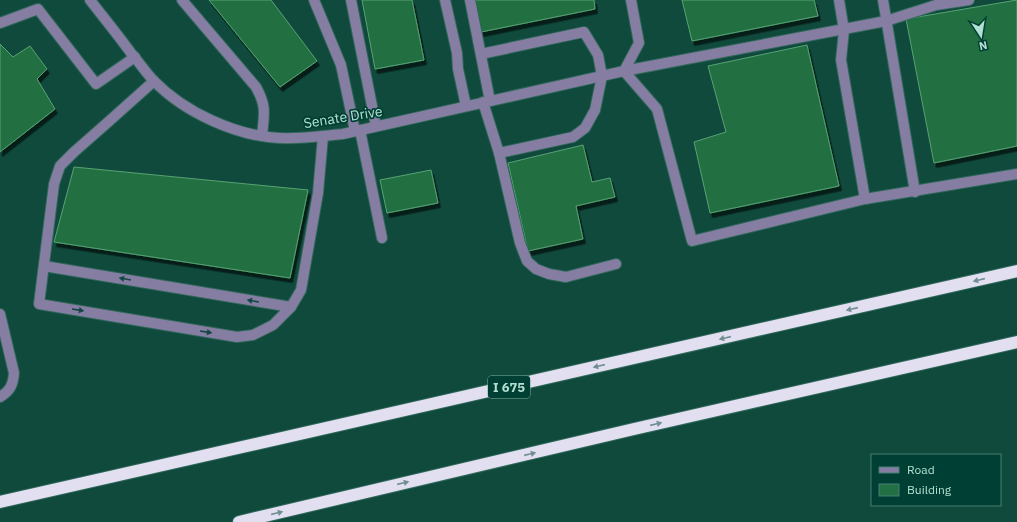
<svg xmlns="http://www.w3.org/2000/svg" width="1017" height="522" viewBox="0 0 1017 522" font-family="'IBM Plex Sans',sans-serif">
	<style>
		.building { fill: #227043; stroke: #58a273; filter: url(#shadow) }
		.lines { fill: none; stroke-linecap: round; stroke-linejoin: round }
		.minor-casing { stroke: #30685b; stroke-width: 12 }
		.highway-casing { stroke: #30685b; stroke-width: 14 }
		.minor { stroke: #867ea2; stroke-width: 10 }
		.highway { stroke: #e2dff1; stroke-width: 12 }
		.oneway { fill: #144844 }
		.oneway2 { fill: #718f92 }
		.labels { text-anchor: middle; stroke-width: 3.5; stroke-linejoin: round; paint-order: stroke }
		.shield { fill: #003f33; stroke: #7db0a2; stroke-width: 1 }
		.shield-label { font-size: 13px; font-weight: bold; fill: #b2e0d2 }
		.street-label { font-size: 14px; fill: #b2e0d2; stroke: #003f33 }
	</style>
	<defs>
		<filter id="shadow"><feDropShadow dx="2.5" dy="4.5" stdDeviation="0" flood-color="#0009"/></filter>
	</defs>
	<rect width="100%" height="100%" fill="#104a3d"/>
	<g class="building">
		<polygon points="209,0 271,0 317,61 280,87"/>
		<polygon points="362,0 412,0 424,60 375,69"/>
		<polygon points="474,0 594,0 595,9 481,32"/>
		<polygon points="682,0 814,0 818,16 692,41"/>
		<polygon points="1017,0 1017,146 934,163 906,19"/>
		<polygon points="0,44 13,57 30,46 47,69 37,79 55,109 0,152"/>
		<polygon points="807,45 839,186 710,213 694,142 726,132 708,66"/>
		<polygon points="583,145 592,182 610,178 615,197 576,206 583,239 528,251 508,163"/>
		<polygon points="74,167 308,190 290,278 54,242"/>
		<polygon points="431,170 438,203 387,213 380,180"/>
	</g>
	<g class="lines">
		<g class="minor-casing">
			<g id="minor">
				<path d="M 90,0 C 104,18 118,35 131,53 C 139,62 146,73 154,81 C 184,112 236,136 279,138 C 301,139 322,136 343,134 L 624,71 L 886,21 L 936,5 L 969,0"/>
				<path d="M 182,0 L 256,87 C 267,107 264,114 262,136"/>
				<polyline points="314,0 341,65 355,131"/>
				<polyline points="351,0 376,126"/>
				<polyline points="445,0 457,53 458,69 466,106"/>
				<polyline points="470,0 490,101"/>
				<polyline points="839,0 844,30 841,60 865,199"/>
				<polyline points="883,0 915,192"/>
				<polyline points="0,23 38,9 96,84 135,57"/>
				<polyline points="481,54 584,32 598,55 602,76 595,110 585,128 573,137 499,153 483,102"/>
				<polyline points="624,71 657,109 692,241 865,199 1017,174"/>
				<polyline points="624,71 639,43 631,0"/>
				<polyline points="154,81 107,123 74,152 60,166 54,184 39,304 237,337 253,335 273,325 291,307 301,290 318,193 323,136"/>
				<polyline points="360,130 382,238"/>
				<polyline points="499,153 520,243 527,261 536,269 549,274 566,277 616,264"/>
				<polyline points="44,266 291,307"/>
				<path d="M 0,314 L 14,373 C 13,385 10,391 0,397"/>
			</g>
		</g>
		<g class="highway-casing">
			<g id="highway">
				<polyline points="0,502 1017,271"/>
				<polyline points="239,522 634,429 1017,342"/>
			</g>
		</g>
		<use href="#minor" class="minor"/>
		<use href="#highway" class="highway"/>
	</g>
	<defs><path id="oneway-solid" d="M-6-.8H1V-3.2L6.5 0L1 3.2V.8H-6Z"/></defs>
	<g class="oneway">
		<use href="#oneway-solid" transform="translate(125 279) rotate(-170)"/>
		<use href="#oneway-solid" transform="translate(253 301) rotate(-170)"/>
		<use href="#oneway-solid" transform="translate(78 310) rotate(9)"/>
		<use href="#oneway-solid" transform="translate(206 332) rotate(9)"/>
	</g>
	<g class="oneway2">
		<use href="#oneway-solid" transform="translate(979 280) rotate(167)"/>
		<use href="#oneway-solid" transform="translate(852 309) rotate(167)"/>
		<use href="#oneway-solid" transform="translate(725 338) rotate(167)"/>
		<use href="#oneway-solid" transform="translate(599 366) rotate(167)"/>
		<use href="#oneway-solid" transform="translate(656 424) rotate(-13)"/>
		<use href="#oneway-solid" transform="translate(530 454) rotate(-13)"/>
		<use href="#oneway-solid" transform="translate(403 483) rotate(-13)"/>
		<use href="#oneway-solid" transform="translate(277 513) rotate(-13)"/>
	</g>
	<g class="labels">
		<rect class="shield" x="488" y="376" width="42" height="22" rx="3"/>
		<g class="shield-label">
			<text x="509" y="392">I 675</text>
		</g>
		<g class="street-label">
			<text transform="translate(343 117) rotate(-9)" y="5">Senate Drive</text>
		</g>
	</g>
	<rect x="871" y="454" width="130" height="52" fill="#003f33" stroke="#477f73"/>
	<rect x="879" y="467" width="20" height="6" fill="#867ea2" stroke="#477f73"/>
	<text x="907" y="474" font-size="12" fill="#b2e0d2">Road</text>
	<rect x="879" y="484" width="20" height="12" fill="#227043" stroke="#477f73"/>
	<text x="907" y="494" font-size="12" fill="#b2e0d2">Building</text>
	<g transform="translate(981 36) rotate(168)" stroke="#003f33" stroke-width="3" paint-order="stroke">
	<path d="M0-3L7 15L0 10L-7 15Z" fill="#b2e0d2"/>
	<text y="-6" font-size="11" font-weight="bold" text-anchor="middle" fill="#b2e0d2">N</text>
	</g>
</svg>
